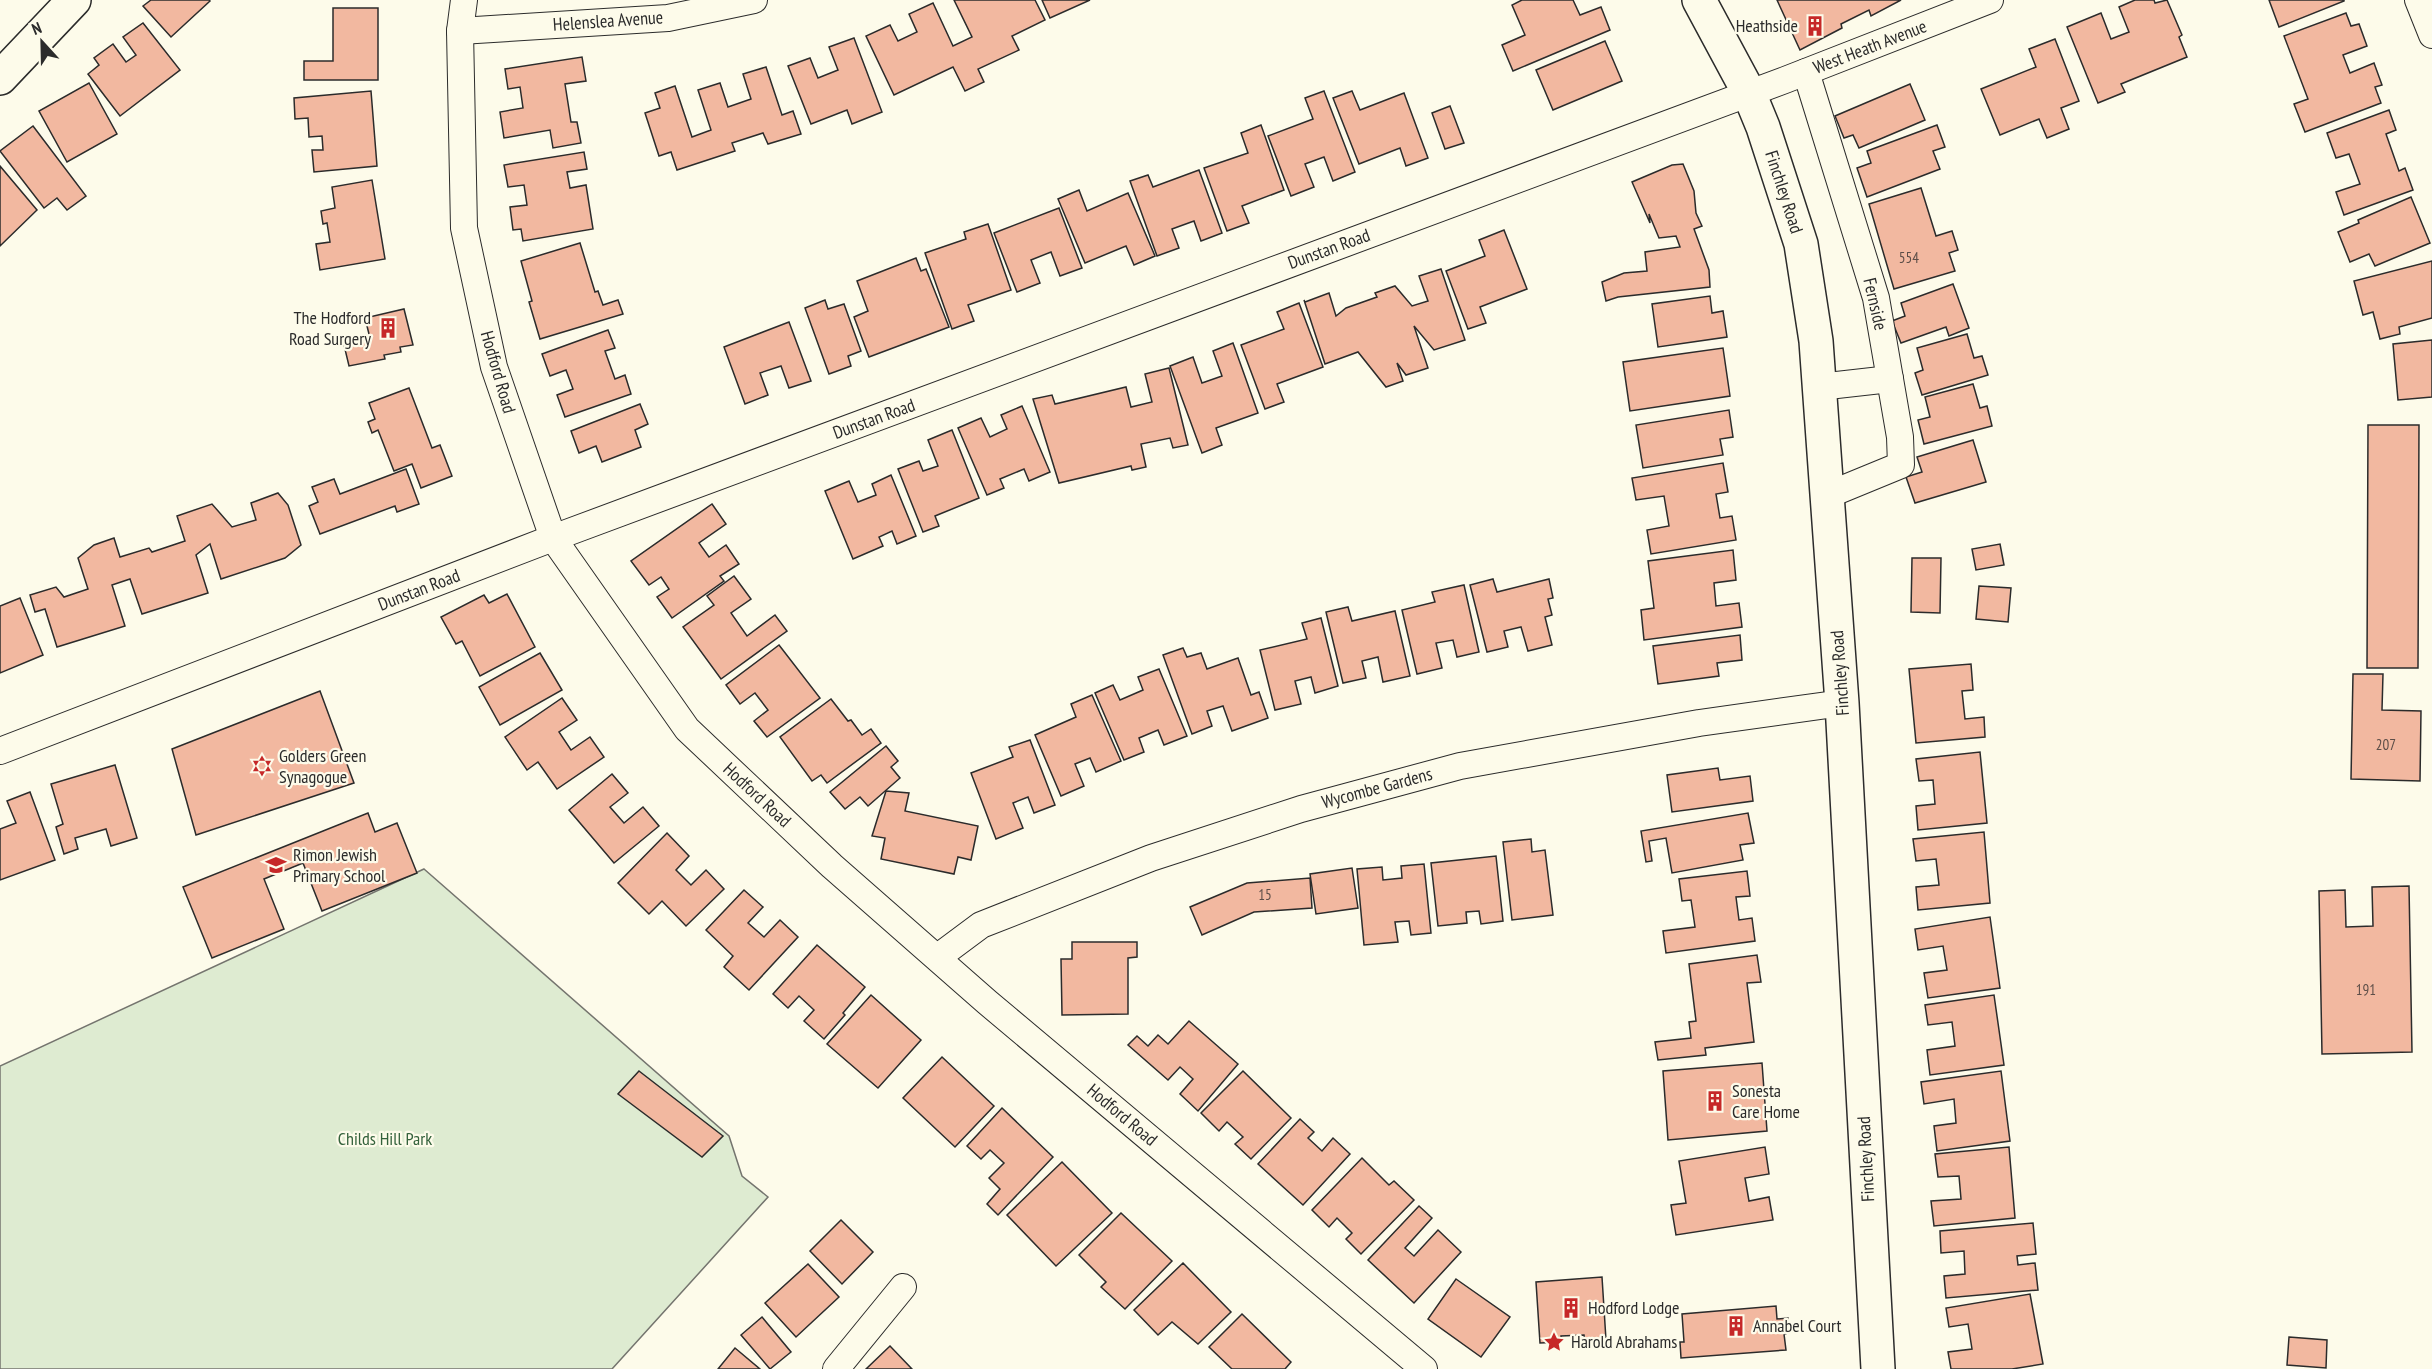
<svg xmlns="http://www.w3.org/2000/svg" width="2432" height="1369" viewBox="0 0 2432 1369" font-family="'PT Sans Narrow',sans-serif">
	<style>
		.green { fill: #deebd1; stroke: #74746e; stroke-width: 1.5 }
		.building { fill: #f2b8a0; stroke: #2b2b2b; stroke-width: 1.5 }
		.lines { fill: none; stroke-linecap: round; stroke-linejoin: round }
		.street-casing { stroke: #2b2b2b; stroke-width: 28 }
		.secondary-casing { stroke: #2b2b2b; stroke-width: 36 }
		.primary-casing { stroke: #2b2b2b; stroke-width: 36 }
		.street { stroke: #fdfbea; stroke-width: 26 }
		.secondary { stroke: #fdfbea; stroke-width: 33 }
		.primary { stroke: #fdfbea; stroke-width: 33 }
		.labels { text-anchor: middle; stroke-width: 4.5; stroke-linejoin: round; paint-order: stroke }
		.number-label { font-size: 15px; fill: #5d4e48 }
		.street-label { font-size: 18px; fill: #2b2b2b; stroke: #fdfbea }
		.poi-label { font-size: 18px; fill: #2b2b2b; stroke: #fdfbea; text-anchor: start }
		.park-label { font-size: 18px; fill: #34623c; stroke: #fdfbea }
	</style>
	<rect width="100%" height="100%" fill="#fdfbea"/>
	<polygon class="green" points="424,869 729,1136 742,1176 768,1197 612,1369 0,1369 0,1066"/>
	<g class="building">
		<polygon points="151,0 209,0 210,1 171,37 143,6"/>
		<polygon points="954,0 1035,0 1045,20 1012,36 1019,50 978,69 984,82 965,91 953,67 894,95 866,36 890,25 898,41 917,32 909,14 933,3 953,46 972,37"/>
		<polygon points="1042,0 1090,0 1050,18"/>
		<polygon points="1522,0 1573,0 1580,15 1601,7 1610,30 1513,71 1502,45 1525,35 1512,5"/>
		<polygon points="1777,0 1901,0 1871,16 1869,10 1841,24 1842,28 1800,50"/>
		<polygon points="2135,0 2154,0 2155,3 2167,0 2182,35 2179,37 2187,57 2121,84 2125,92 2098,103 2067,27 2101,13 2111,39 2129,32 2119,7"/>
		<polygon points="2269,0 2344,0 2344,1 2279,27"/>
		<polygon points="333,8 378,8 378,80 304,80 304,61 333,61"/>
		<polygon points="2346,13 2351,26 2359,24 2367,46 2343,55 2350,73 2374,63 2382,85 2375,87 2381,103 2305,132 2294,104 2308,99 2284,36"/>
		<polygon points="143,23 180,70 120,116 88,74 99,65 94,58 113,44 126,62 136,55 123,37"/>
		<polygon points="854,38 882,112 852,124 847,110 811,124 788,66 810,58 818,78 838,70 829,47"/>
		<polygon points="2055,39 2079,101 2061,108 2069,129 2047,138 2039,119 2000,135 1981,89 2036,67 2029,49"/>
		<polygon points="1605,41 1622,81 1553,110 1536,70"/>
		<polygon points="582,57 586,81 565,84 571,122 577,122 581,143 553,148 550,130 504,138 500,112 523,108 520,87 508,89 505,69"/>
		<polygon points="766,67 782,115 793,111 801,134 768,144 763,133 732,143 735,151 677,170 671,152 659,156 645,113 660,108 655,93 675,86 692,137 711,130 698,90 720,83 728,107 751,99 743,74"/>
		<polygon points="89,83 117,134 67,162 39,111"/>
		<polygon points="1910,84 1925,120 1859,148 1853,135 1844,138 1835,116"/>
		<polygon points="371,91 377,166 314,172 312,150 323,150 322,136 309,137 308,118 295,119 294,98"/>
		<polygon points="1324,91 1355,172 1333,181 1324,157 1305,164 1314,187 1291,196 1268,136 1313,119 1305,98"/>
		<polygon points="1352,91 1360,110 1404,93 1428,158 1406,166 1400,148 1359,164 1333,98"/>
		<polygon points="1450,106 1464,143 1445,149 1432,113"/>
		<polygon points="2389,110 2396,130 2386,134 2399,171 2405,168 2413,190 2344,215 2336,192 2360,184 2349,154 2336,158 2327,133"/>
		<polygon points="1261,125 1284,190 1242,206 1249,223 1227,231 1204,168 1248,153 1241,133"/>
		<polygon points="1937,125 1945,147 1933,151 1940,169 1867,197 1857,168 1871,163 1867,151"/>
		<polygon points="33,126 86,196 67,210 57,198 44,208 0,151"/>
		<polygon points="584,152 587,169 567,172 570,188 586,185 593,229 523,241 521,229 513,230 510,207 527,205 524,185 508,187 504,165"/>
		<polygon points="1683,164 1694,191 1696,213 1702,226 1694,229 1709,270 1710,287 1618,297 1606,301 1602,282 1624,273 1647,271 1645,252 1680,247 1676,236 1659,238 1649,214 1650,223 1632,182 1672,165"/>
		<polygon points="0,166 37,210 0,246"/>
		<polygon points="1199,170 1222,233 1201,241 1194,221 1172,229 1179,248 1157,256 1130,181 1148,175 1153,187"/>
		<polygon points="372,180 385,259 320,270 316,244 330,242 327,223 323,224 321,211 335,208 332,187"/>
		<polygon points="1921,188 1936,236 1952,231 1958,250 1949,253 1955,271 1894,289 1869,204"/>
		<polygon points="1079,190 1087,211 1128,193 1155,256 1134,265 1126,246 1085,263 1058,199"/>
		<polygon points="2411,197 2430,243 2375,266 2369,254 2350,262 2338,232 2359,223 2358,220"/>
		<polygon points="1059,208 1082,268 1060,276 1051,252 1031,260 1040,283 1017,292 994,233"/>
		<polygon points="988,224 1011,290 968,305 974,321 952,329 925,253 966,239 964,232"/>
		<polygon points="1504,230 1527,289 1480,307 1486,323 1468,329 1446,271 1485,256 1479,240"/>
		<polygon points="580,243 595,292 598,291 603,305 618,300 623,314 540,339 529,302 532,301 521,261"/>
		<polygon points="916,258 921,271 926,269 949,327 869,357 854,317 868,311 857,281"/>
		<polygon points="2432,261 2432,318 2399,327 2400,334 2380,339 2373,312 2363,315 2354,281"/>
		<polygon points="1441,269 1465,340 1434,350 1414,326 1428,368 1406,375 1397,363 1403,381 1386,387 1358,352 1325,364 1304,300 1305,302 1329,293 1336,316 1346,308 1377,297 1375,293 1395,286 1412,306 1428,301 1419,276"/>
		<polygon points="1953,284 1969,328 1949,336 1946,327 1901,343 1892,321 1905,316 1901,303"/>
		<polygon points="1710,296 1712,313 1723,311 1727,337 1658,347 1652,304"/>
		<polygon points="825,300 828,309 844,304 861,351 848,356 851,366 829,374 805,308"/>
		<polygon points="1299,303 1323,367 1277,384 1284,402 1265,409 1241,345 1284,329 1277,312"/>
		<polygon points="404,309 413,345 400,347 401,352 384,355 385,359 349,366 344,345 370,338 365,318"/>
		<polygon points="789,322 811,381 789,388 781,366 760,373 768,395 745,404 724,347"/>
		<polygon points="608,330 615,348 605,351 615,379 625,375 631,394 565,417 557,395 573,389 566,370 550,376 542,354"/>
		<polygon points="1967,334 1974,358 1982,356 1988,375 1922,395 1915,373 1923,370 1917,348"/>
		<polygon points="2432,340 2432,397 2398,400 2393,344"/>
		<polygon points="1233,343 1258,413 1216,428 1222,445 1202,453 1170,366 1193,357 1202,383 1222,376 1213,351"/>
		<polygon points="1723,348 1730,396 1630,411 1623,362"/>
		<polygon points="1169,368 1188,445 1173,448 1170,438 1141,444 1146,467 1132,470 1131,466 1059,483 1033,399 1052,395 1055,404 1126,387 1131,407 1152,402 1145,374"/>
		<polygon points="1973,384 1980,408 1987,406 1992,426 1924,444 1918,420 1930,417 1925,397"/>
		<polygon points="409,388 432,448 440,445 452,476 421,488 412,464 394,471 378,430 372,433 368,422 375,419 369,403"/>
		<polygon points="640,404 648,424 635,430 641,447 602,462 596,446 579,453 571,431"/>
		<polygon points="1022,406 1050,472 1029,481 1024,469 1000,479 1004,488 987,495 958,428 981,418 990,437 1007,429 1001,415"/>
		<polygon points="1729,410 1733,437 1720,439 1723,455 1643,468 1636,425"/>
		<polygon points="2368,425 2419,425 2418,668 2367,668"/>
		<polygon points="952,430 979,498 935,516 939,526 923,532 898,469 919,461 923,471 938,466 928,440"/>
		<polygon points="1973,440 1986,482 1915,503 1906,477 1922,472 1917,457"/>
		<polygon points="1723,463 1728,492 1716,494 1720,518 1732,516 1736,540 1651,554 1647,530 1669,526 1664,496 1636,500 1632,478"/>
		<polygon points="406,469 419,504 397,512 395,506 320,534 309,506 318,502 312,487 334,479 340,494"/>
		<polygon points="891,475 916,536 897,544 892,531 879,537 883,546 853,559 825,491 849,481 858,502 876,495 872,484"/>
		<polygon points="278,493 288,505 301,545 285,558 221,579 210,544 196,555 208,593 142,614 130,579 112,585 125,626 57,647 45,609 35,612 30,595 56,587 64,597 88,589 78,558 94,545 114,538 120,557 149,548 152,552 185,541 177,516 212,504 232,527 256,520 251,503"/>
		<polygon points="712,504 726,524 699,543 709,557 726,545 739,564 720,576 724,581 672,618 657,597 669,589 661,577 649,585 631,561"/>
		<polygon points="2000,544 2004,565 1976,570 1972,549"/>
		<polygon points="1733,550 1736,580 1714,583 1716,606 1739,603 1742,627 1644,640 1641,610 1654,608 1648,561"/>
		<polygon points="1912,558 1941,558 1940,613 1911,612"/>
		<polygon points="734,576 751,599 731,613 747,636 775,615 787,631 721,679 683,627 714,605 707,596"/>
		<polygon points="1493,579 1497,592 1549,579 1553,598 1548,599 1552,615 1545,617 1552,645 1528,651 1521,627 1504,631 1508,647 1487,652 1470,585"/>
		<polygon points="1464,585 1479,652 1457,657 1453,640 1436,643 1442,668 1417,674 1402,610 1435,602 1432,592"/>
		<polygon points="1979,586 2011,588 2008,622 1976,619"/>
		<polygon points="507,594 535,647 480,676 462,641 456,644 441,617 484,595 489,603"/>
		<polygon points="20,598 43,655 0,673 0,606"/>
		<polygon points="1348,607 1352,621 1395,611 1410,676 1383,682 1378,657 1362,661 1366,678 1343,683 1326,612"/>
		<polygon points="1321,618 1338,686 1315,693 1311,677 1295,681 1301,704 1275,710 1260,650 1307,639 1302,623"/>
		<polygon points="1740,635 1742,660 1717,663 1719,676 1658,684 1653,646"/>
		<polygon points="779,645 820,698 767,737 754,721 768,710 755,693 740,704 726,685"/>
		<polygon points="1183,648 1187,657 1201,653 1207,669 1238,658 1251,695 1259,692 1268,718 1232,731 1223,706 1207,711 1212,726 1192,734 1163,655"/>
		<polygon points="540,653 562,690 500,725 479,687"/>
		<polygon points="1971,664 1973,690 1962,691 1965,719 1984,717 1985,737 1916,743 1909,669"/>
		<polygon points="1159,669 1187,736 1164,745 1158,730 1139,738 1144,752 1124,760 1095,693 1113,685 1120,700 1143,690 1138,677"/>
		<polygon points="2353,674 2383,674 2382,710 2421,711 2420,781 2351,779"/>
		<polygon points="320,691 354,783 196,835 172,749"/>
		<polygon points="1092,695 1121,761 1096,772 1090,758 1075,764 1084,786 1061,796 1035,735 1076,717 1071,704"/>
		<polygon points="562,698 577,720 559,732 571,750 590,737 604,757 557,789 538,762 527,770 505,737"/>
		<polygon points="831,699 848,721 851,720 862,735 871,729 881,743 827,783 821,775 812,781 780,737"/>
		<polygon points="1030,740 1055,805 1034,813 1028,797 1013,803 1023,828 996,839 971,773 1013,757 1009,747"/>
		<polygon points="886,746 898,761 891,767 900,778 868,806 860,797 845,809 830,792"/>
		<polygon points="1980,752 1987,823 1918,830 1916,806 1935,804 1933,780 1919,781 1916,759"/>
		<polygon points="115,765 137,838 111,846 106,829 75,838 78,849 64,854 56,827 63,824 51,784"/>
		<polygon points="1718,768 1720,780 1750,776 1753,801 1672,812 1667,775"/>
		<polygon points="612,774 628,793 610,807 624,823 643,807 659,826 614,863 569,810"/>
		<polygon points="886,791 909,793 905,811 978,826 971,860 958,857 954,874 881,859 885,838 872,836"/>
		<polygon points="30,792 55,860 0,880 0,829 16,823 7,801"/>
		<polygon points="368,813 375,832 397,823 417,873 322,911 303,863 264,879 284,929 212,958 183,887"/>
		<polygon points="1748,813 1754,843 1740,845 1743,860 1672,873 1666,838 1649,841 1652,861 1646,862 1641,831"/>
		<polygon points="1984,832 1990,903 1918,910 1916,887 1939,885 1936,859 1916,861 1913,839"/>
		<polygon points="667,833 689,856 676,870 691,885 706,870 724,889 686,926 662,901 649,914 618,883"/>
		<polygon points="1531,839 1532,852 1545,850 1553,915 1512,920 1503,842"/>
		<polygon points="1496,856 1503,921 1481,924 1479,911 1466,912 1467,923 1438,926 1431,863"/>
		<polygon points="1424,864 1431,933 1411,935 1409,921 1395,922 1398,942 1364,945 1357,869 1382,867 1383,880 1402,878 1401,866"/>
		<polygon points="1352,868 1358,908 1316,914 1310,874"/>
		<polygon points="1747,871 1750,896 1736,897 1739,920 1752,918 1755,941 1666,953 1663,931 1695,927 1691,900 1682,901 1679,879"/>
		<polygon points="1310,878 1312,908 1254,912 1202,935 1190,907 1247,883"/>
		<polygon points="2409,886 2412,1052 2322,1054 2319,891 2345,890 2346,927 2373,926 2372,887"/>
		<polygon points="744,890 763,907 748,923 764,937 780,920 798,937 749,990 724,967 733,956 706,930"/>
		<polygon points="1990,917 2000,988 1928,998 1924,973 1947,970 1943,946 1918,950 1915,929"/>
		<polygon points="1072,942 1137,942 1137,957 1128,958 1128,1014 1062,1015 1061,959 1072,959"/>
		<polygon points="817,945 865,987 843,1013 845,1015 824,1039 804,1021 814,1010 799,996 788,1008 773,994"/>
		<polygon points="1757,955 1761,982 1747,983 1754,1042 1705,1048 1706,1055 1658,1060 1655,1042 1691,1038 1689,1022 1696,1021 1689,964"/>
		<polygon points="871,995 921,1040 878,1088 827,1044"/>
		<polygon points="1994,995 2004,1065 1930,1075 1927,1050 1955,1046 1952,1022 1928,1025 1925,1005"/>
		<polygon points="1189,1021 1238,1064 1198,1111 1180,1094 1193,1079 1180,1067 1168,1080 1128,1045 1137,1036 1148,1046 1158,1035 1168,1044"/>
		<polygon points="942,1057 994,1106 955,1147 903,1098"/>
		<polygon points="1762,1063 1767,1131 1668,1140 1663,1071"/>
		<polygon points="639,1071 723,1136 702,1157 618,1094"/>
		<polygon points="1243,1071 1291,1118 1251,1159 1235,1144 1243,1137 1227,1122 1219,1131 1201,1113"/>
		<polygon points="2001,1071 2010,1141 1937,1151 1934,1126 1956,1123 1954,1099 1924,1104 1921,1082"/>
		<polygon points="1002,1108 1053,1157 998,1215 987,1204 1000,1189 989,1178 1004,1163 990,1150 981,1159 967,1146"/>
		<polygon points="1300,1119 1314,1132 1308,1138 1322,1151 1333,1138 1350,1154 1303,1205 1258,1164"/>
		<polygon points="1765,1147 1769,1174 1745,1178 1749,1201 1769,1197 1773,1220 1676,1235 1671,1205 1686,1203 1679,1161"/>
		<polygon points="2009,1147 2015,1218 1934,1226 1931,1201 1961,1199 1959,1176 1938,1177 1935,1154"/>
		<polygon points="1362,1158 1389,1185 1394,1181 1414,1200 1361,1254 1346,1239 1352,1233 1337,1218 1329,1227 1312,1210"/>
		<polygon points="1062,1162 1112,1213 1056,1266 1007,1215"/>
		<polygon points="1419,1206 1432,1218 1405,1248 1414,1256 1438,1230 1461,1252 1414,1303 1368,1260"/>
		<polygon points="1121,1213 1172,1261 1125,1309 1101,1287 1106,1282 1079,1255"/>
		<polygon points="841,1220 873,1252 842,1284 810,1251"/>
		<polygon points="2033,1223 2036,1254 2017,1256 2018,1265 2035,1263 2038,1290 1946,1298 1944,1276 1965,1274 1964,1251 1941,1253 1940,1231"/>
		<polygon points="1183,1263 1231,1312 1198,1344 1172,1322 1158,1335 1134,1310"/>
		<polygon points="808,1264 839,1297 796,1337 765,1303"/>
		<polygon points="1602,1277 1606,1340 1585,1341 1584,1335 1561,1336 1561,1342 1540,1343 1536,1282"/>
		<polygon points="1456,1279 1510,1317 1481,1357 1428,1319"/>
		<polygon points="2030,1294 2043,1364 2012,1369 1951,1369 1948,1352 1972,1349 1968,1324 1949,1327 1946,1308"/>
		<polygon points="1776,1306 1777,1319 1788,1318 1789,1333 1784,1334 1786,1350 1681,1358 1680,1342 1684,1342 1682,1314"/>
		<polygon points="1242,1314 1291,1362 1285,1369 1232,1369 1209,1347"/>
		<polygon points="762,1317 791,1352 770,1369 741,1335"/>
		<polygon points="2289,1337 2327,1340 2326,1368 2287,1365"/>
		<polygon points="890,1346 912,1369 866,1369"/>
		<polygon points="735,1348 760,1369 718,1369"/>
	</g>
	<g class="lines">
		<g class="street-casing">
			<g id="street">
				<polyline points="464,0 460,31 464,228 494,367 553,538 687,729 832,866 987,1002 1424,1369"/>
				<polyline points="2418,0 2432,35"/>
				<polyline points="460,31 668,18 754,0"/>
				<polyline points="1806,72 1876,298 1900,437 1901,465 1828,495"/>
				<polyline points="1819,387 1890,379"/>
				<polyline points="0,751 553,538 1785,80 1990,0"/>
				<polyline points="938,957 981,925 1151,858 1301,809 1460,766 1699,723 1842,703"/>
				<polyline points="836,1369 903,1287"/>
			</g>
		</g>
		<g class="secondary-casing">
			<polyline id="secondary" points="0,78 74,0"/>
		</g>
		<g class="primary-casing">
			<polyline id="primary" points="1699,0 1749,93 1763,127 1801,244 1816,341 1842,703 1878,1369"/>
		</g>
		<use href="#street" class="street"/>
		<use href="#secondary" class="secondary"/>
		<use href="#primary" class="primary"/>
	</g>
	<defs>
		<g id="building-bare" transform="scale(1.62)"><path d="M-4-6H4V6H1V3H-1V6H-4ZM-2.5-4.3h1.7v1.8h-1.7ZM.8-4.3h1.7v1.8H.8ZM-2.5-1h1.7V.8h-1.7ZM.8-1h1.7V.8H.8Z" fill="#c62828" stroke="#fdfbea" stroke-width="2.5" paint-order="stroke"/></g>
		<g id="synagogue-bare" transform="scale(1.62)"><path d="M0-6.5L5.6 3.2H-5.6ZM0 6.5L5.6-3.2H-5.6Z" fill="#c62828" stroke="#fdfbea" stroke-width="2.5" paint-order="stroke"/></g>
		<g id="school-bare" transform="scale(1.62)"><path d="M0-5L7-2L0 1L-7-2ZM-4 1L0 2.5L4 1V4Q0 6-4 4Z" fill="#c62828" stroke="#fdfbea" stroke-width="2.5" paint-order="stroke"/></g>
		<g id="sight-bare" transform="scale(1.62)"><path d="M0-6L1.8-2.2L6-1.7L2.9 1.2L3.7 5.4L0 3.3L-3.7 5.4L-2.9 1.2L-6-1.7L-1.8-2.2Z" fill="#c62828" stroke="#fdfbea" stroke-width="2.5" paint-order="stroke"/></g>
	</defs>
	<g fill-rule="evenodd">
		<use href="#building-bare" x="1815" y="26"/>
		<use href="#building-bare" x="388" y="328"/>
		<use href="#synagogue-bare" x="262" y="766"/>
		<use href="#school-bare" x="276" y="865"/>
		<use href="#building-bare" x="1715" y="1101"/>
		<use href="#building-bare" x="1571" y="1308"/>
		<use href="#building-bare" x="1736" y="1326"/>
		<use href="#sight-bare" x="1554" y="1342"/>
	</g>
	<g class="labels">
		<g class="number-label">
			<text x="1909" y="263">554</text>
			<text x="2386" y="750">207</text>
			<text x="1265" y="900">15</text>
			<text x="2366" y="995">191</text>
		</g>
		<g class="street-label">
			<text transform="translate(608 21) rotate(-4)" y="6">Helenslea Avenue</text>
			<text transform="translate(1870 47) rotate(-21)" y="6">West Heath Avenue</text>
			<text transform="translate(1784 192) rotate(72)" y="6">Finchley Road</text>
			<text transform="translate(1329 249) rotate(-20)" y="6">Dunstan Road</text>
			<text transform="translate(1875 304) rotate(77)" y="6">Fernside</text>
			<text transform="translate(498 372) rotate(74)" y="6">Hodford Road</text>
			<text transform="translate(874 419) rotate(-20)" y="6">Dunstan Road</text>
			<text transform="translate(419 590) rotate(-21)" y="6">Dunstan Road</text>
			<text transform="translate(1840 673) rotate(-94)" y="6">Finchley Road</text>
			<text transform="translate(1377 788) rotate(-15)" y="6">Wycombe Gardens</text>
			<text transform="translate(757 795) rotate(43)" y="6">Hodford Road</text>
			<text transform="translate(1122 1115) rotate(40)" y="6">Hodford Road</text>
			<text transform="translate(1866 1159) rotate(-93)" y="6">Finchley Road</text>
		</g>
		<g class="poi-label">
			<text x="1798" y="32" text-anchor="end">Heathside</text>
			<text x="371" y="324" text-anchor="end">The Hodford<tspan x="371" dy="21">Road Surgery</tspan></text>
			<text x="279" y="762">Golders Green<tspan x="279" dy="21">Synagogue</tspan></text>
			<text x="293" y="861">Rimon Jewish<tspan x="293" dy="21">Primary School</tspan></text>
			<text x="1732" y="1097">Sonesta<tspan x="1732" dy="21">Care Home</tspan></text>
			<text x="1588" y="1314">Hodford Lodge</text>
			<text x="1753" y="1332">Annabel Court</text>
			<text x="1571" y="1348">Harold Abrahams</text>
		</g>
		<g class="park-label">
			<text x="385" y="1145">Childs Hill Park</text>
		</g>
	</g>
	<g transform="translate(42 42) rotate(338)" stroke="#fdfbea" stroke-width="4.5" paint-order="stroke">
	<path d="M0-4.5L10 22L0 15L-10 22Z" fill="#2b2b2b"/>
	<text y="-9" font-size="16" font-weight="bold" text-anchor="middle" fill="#2b2b2b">N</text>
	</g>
</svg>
